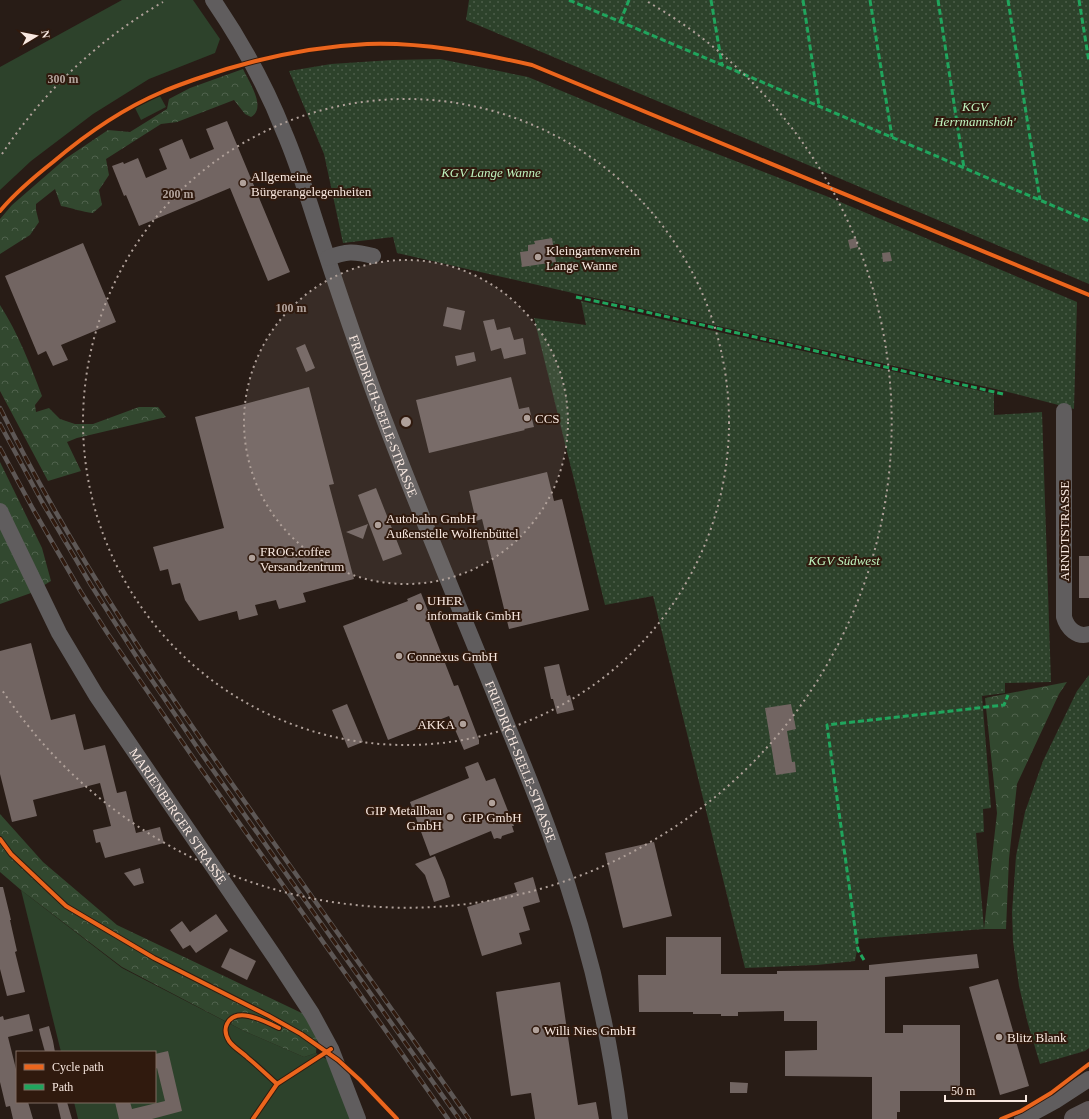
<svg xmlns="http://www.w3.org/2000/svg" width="1089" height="1119" viewBox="0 0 1089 1119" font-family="Georgia,serif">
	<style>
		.green { fill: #2d422b }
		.forest { fill: url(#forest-crowns) }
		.garden { fill: url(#garden-dots) }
		.building { fill: #726562 }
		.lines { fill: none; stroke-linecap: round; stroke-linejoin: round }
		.minor { stroke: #605d5e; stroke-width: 16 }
		.highway { stroke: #5f5859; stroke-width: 22 }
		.rail-casing { stroke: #5d5755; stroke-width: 4.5 }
		.rail { stroke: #301a0e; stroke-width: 3; stroke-dasharray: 9; stroke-linecap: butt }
		.quiet { stroke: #20a55d; stroke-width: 3; stroke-dasharray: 6 3; stroke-linecap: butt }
		.cycleway-casing { stroke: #301a0e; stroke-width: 6 }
		.cycleway { stroke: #eb651d; stroke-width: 4 }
		.ring { fill: none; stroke: #b0a19a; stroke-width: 2; stroke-dasharray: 2 4 }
		.poi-dot { fill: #b0a19a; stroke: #301a0e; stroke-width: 1.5 }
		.labels { text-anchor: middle; stroke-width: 4; stroke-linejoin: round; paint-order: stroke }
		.park-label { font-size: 13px; font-style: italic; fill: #c0f4bf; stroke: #301a0e }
		.poi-label { font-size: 13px; fill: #f9e9e1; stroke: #301a0e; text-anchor: start }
		.street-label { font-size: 13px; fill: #f9e9e1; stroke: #301a0e }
		.centre { fill: #b0a19a; stroke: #301a0e; stroke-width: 2 }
		.ring-label { font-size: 12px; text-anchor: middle; font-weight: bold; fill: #b0a19a; stroke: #301a0e; stroke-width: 4; stroke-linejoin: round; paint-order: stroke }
	</style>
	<defs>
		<pattern id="forest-crowns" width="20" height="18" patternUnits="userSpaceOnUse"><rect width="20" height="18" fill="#32482f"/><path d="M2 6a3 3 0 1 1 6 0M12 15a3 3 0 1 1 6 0" fill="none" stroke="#50624d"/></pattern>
		<pattern id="garden-dots" width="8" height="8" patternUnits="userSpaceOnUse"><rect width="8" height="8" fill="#2d422b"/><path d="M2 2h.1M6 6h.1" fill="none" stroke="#4c5d49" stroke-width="1.8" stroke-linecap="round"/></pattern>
	</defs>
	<rect width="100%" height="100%" fill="#281c16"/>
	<g class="green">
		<polygon points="122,0 193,0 220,39 215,53 149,79 93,114 31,161 0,190 0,67"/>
		<polygon points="160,96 166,107 141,120 135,108"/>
		<polygon points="21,890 122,968 244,1031 304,1057 316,1053 333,1063 355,1119 78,1119 74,1102 155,1102 155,1052 61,1052"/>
	</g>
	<g class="forest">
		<path d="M 243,69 C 249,82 267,108 251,117 L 245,114 L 234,100 L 177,122 L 161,124 L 106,159 L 109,175 L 99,190 L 102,205 L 93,213 C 82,212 72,208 61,206 L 55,189 L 36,204 L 36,210 L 39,222 L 30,235 L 0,254 L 0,219 L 12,205 L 65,159 L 108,130 L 130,132 L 167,109 L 169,99 L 190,88 Z"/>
		<path d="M 0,305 C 18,333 30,364 42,396 L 35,405 L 36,412 L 49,408 L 60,419 L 75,424 L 93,424 L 139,407 L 158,407 L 166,417 L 77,438 L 67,442 L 81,471 L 48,481 L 0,391 Z"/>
		<polygon points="0,462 42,548 51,581 31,593 0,604"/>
		<polygon points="1067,682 1059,694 1017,784 1009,859 1006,929 984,929 997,813 985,698"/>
		<polygon points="0,814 43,862 117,925 310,1017 318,1032 316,1053 304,1057 244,1031 122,967 21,890 0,872"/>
	</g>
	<g class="garden">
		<polygon points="469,0 1089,0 1089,284 466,20"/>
		<polygon points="440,59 528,77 668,135 826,196 1077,302 1074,409 1004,391 397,253 393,237 343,243 324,154 289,71 331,64 392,60"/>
		<polygon points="581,301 994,394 994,415 1042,412 1051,682 1005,683 1005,693 982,696 991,808 983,809 984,832 976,833 984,929 859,939 855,961 817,965 745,968 653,596 605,605 534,318 586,325"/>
		<polygon points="1089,675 1089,1048 1085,1051 1040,1064 1028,1024 1019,986 1013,941 1012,912 1016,856 1025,812 1043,761 1077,691"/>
	</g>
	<g class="building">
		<polygon points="227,121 290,272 268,281 230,188 139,226 126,195 124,196 112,166 123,162 124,164 138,158 146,178 167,169 159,149 182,139 190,159 214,149 206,129"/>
		<polygon points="552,238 556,262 522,267 520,252 528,251 528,245 535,244 534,241"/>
		<polygon points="856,238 858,247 850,249 848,240"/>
		<polygon points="83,243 116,322 61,345 68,360 53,366 46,351 38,355 5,276"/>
		<polygon points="890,252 892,261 883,262 882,253"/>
		<polygon points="447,307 465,311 461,330 443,326"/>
		<polygon points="494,319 497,330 510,327 514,340 523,338 526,354 504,359 501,348 491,351 483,321"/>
		<polygon points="305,344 315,368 306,372 296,348"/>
		<polygon points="474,352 476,361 457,366 455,356"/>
		<polygon points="511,377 519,409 529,407 534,427 524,429 525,430 429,453 416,400"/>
		<polygon points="309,387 334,484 329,485 354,579 303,593 306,602 279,609 276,600 255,605 258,615 239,620 237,611 199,621 185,600 180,583 172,585 168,569 160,571 153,547 224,528 195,417"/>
		<polygon points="547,472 554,501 562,499 589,610 509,629 482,519 476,521 469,491"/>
		<polygon points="376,488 402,554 383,561 358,495"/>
		<polygon points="368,524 363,539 346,532"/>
		<rect x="1079" y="556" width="10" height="42"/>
		<polygon points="421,593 430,616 427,617 454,686 458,685 479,740 479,744 464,750 449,716 388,740 343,626 408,601 407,599"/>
		<polygon points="31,643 51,720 75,714 84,750 105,745 117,793 126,791 136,833 160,827 164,843 105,858 100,842 96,843 93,830 111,826 100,783 33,800 37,816 12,822 0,774 0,651"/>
		<polygon points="559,664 567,696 570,695 574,710 557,714 553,699 551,699 544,667"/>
		<polygon points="347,704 363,742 348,748 332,710"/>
		<polygon points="791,704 796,729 787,731 792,762 795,762 796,772 776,775 765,708"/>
		<polygon points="478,762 486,781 495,778 514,826 512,826 514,832 502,836 501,839 497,838 494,839 491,831 430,856 410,802 469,778 465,767"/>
		<polygon points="654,842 672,916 623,928 605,853"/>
		<polygon points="435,856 445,880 450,897 434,902 425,875 415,864"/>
		<polygon points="140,868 144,883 134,886 124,873"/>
		<polygon points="533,877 540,902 523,907 530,930 519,933 522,944 482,956 467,907 517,892 514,883"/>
		<polygon points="0,887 3,887 11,920 10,920 17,951 15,952 25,992 7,996 0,969"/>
		<polygon points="216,914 228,931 196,953 190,945 183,949 170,930 182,921 190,932"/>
		<polygon points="666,937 721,937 721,974 777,974 777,971 869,970 869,965 977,954 979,968 885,977 885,1033 903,1033 903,1025 960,1025 960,1091 900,1091 900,1112 897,1112 897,1119 872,1119 872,1077 785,1076 785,1051 817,1050 817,1021 784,1021 784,1011 738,1012 738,1016 721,1016 721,1014 693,1014 693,1012 639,1012 638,975 666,975"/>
		<polygon points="230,948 256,961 247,980 221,967"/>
		<polygon points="998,979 1029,1086 1000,1095 969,987"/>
		<polygon points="560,982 578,1105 596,1102 599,1119 535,1119 531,1093 511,1096 496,992"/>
		<polygon points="29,1014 33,1031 8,1037 17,1073 17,1102 28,1102 33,1119 13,1119 10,1106 6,1107 0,1082 0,1017 3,1016 4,1020"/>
		<polygon points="49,1026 53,1041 55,1052 45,1052 40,1034 39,1029"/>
		<polygon points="168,1051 182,1111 152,1119 119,1119 115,1102 130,1102 132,1109 165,1101 157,1068 155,1069 155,1054"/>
		<polygon points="730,1082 748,1083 747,1093 730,1093"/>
		<polygon points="57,1102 67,1102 72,1119 61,1119"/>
	</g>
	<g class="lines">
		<g class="minor">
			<path id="s1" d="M 213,0 C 241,41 266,86 284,132 C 297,162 306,192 316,223 C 338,291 361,360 387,427 C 422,519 460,609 497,700 C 515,745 534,789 550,834 C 584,926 608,1022 620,1119"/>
			<path d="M 328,258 C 346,251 354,251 373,256"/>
			<path d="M 1064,411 L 1064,617 C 1067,628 1077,638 1089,634"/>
			<path id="s2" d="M 0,511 L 59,633 L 96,695 L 276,959 L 312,1014 L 331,1049 L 358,1119"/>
			<polyline points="1022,1119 1055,1101 1089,1079"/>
		</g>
		<polyline class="highway" points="1075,1119 1089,1112"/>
		<g class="rail-casing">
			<g id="rail">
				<path d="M 0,408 C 74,557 168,694 264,829 C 332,925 401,1022 469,1119"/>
				<polyline points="0,424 42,502 91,585 143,667 201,753 459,1119"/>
				<polyline points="0,448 33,509 81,592 108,634 194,759 448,1119"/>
			</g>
		</g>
		<use href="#rail" class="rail"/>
		<g class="quiet">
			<polyline points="569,0 1089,221"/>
			<polyline points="711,0 722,65"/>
			<polyline points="803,0 819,106"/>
			<polyline points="870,0 892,137"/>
			<polyline points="938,0 964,168"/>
			<polyline points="1008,0 1040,200"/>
			<polyline points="1079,0 1089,62"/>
			<polyline points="620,22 629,0"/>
			<polyline points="576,297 642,311 1003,394"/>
			<polyline points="864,960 858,950 827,725 1004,705 1008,695"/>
		</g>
		<g class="cycleway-casing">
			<g id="cycleway">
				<path d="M 0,211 C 15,193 34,177 53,162 C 86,134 122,109 162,92 C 173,87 185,83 196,79 C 253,59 307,47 367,44 C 423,42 478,53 532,65 L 1089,295"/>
				<polyline points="0,839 11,854 66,906 154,958 269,1016 301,1034 338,1060 360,1080 397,1119"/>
				<path d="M 277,1084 C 267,1075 258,1066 248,1058 C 242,1052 234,1048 229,1041 C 226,1036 224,1030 227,1024 C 236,1005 266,1022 279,1028"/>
				<polyline points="253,1119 277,1084 331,1049"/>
				<polyline points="1001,1119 1021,1111 1051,1093 1089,1064"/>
			</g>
		</g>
		<use href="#cycleway" class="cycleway"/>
	</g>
	<circle cx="406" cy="422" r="162" fill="#b0a19a" fill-opacity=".12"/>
	<g class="ring">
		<circle cx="406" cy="422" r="162"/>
		<circle cx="406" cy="422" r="323"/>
		<path d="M2 154A485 485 0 0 1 163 2M648 2A485 485 0 1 1 2 690"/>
	</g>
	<g class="poi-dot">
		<circle cx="243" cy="183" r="4"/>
		<circle cx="538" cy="257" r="4"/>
		<circle cx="527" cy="418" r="4"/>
		<circle cx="378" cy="525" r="4"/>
		<circle cx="252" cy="558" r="4"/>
		<circle cx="419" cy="607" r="4"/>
		<circle cx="399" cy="656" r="4"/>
		<circle cx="463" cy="724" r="4"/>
		<circle cx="492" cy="803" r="4"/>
		<circle cx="450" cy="817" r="4"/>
		<circle cx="536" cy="1030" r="4"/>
		<circle cx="999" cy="1037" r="4"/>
	</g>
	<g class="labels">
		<g class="park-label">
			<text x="975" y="111">KGV<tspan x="975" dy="15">Herrmannshöh'</tspan></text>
			<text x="491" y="177">KGV Lange Wanne</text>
			<text x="844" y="565">KGV Südwest</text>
		</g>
		<g class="poi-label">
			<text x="251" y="181">Allgemeine<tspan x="251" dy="15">Bürgerangelegenheiten</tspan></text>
			<text x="546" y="255">Kleingartenverein<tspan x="546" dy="15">Lange Wanne</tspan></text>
			<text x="535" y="423">CCS</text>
			<text x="386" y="523">Autobahn GmbH<tspan x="386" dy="15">Außenstelle Wolfenbüttel</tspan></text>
			<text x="260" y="556">FROG.coffee<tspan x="260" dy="15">Versandzentrum</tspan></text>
			<text x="427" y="605">UHER<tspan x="427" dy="15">informatik GmbH</tspan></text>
			<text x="407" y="661">Connexus GmbH</text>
			<text x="455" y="729" text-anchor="end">AKKA</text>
			<text x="442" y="815" text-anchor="end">GIP Metallbau<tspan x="442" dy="15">GmbH</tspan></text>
			<text x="492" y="822" text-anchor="middle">GIP GmbH</text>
			<text x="544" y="1035">Willi Nies GmbH</text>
			<text x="1007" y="1042">Blitz Blank</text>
		</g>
		<g class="street-label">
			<text dy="5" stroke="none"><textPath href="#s1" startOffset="451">FRIEDRICH-SEELE-STRASSE</textPath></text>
			<text transform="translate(1064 531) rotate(-90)" y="5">ARNDTSTRASSE</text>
			<text dy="5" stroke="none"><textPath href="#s1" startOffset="823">FRIEDRICH-SEELE-STRASSE</textPath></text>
			<text dy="5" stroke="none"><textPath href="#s2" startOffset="354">MARIENBERGER STRASSE</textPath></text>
		</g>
	</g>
	<circle cx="406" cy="422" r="6" class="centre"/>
	<g class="ring-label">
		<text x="63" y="83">300 m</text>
		<text x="178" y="198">200 m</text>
		<text x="291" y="312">100 m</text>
	</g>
	<rect x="16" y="1051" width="140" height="52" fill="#301a0e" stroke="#806d62"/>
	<rect x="24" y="1064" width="20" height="6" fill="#eb651d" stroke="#806d62"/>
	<text x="52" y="1071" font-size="12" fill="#f9e9e1">Cycle path</text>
	<rect x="24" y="1084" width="20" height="6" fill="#20a55d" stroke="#806d62"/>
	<text x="52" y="1091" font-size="12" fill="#f9e9e1">Path</text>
	<g transform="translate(36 36) rotate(80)" stroke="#301a0e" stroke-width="3" paint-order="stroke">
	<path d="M0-3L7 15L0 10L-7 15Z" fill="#f9e9e1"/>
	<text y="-6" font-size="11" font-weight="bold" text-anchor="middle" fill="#f9e9e1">N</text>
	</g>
	<path d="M945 1095v6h81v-6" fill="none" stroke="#f9e9e1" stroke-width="2"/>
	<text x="951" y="1095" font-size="12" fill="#f9e9e1" stroke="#301a0e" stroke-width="3" paint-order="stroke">50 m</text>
</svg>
